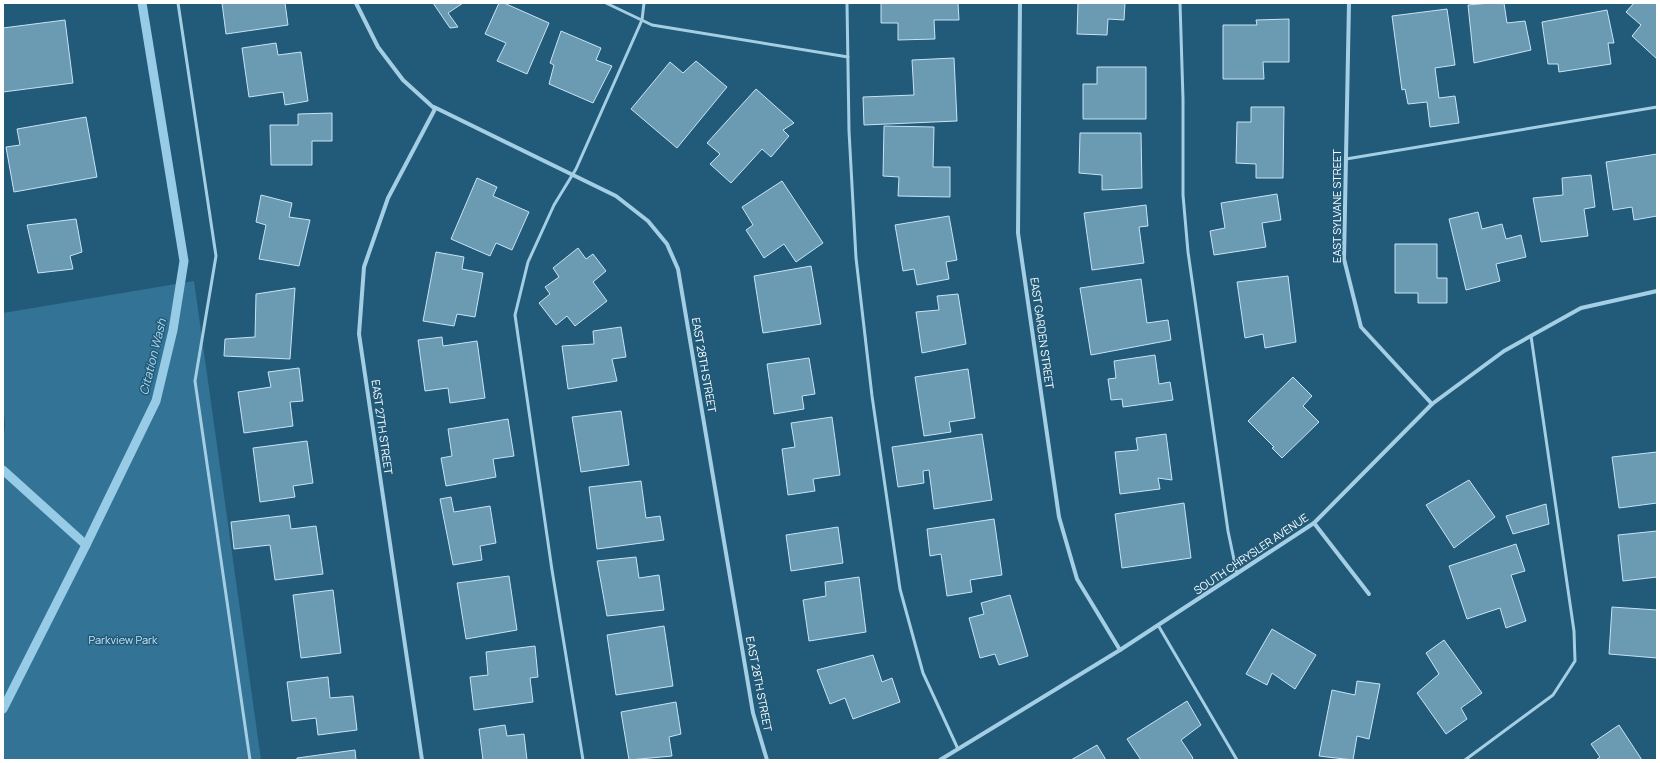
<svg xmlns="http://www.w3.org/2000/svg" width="1660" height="763" viewBox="0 0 1660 763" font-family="Manrope,sans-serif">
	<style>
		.green { fill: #337395 }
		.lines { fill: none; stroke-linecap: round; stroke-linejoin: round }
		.stream { stroke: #98cce6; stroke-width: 9 }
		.building { fill: #6b9ab3; stroke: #c7e4f4 }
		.lane { stroke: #a4cee4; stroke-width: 3 }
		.street { stroke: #a4cee4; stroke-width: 4 }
		.labels { text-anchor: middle; stroke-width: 3; stroke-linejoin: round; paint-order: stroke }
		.street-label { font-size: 11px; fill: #fff; stroke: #225a79 }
		.park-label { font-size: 11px; fill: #c7e4f4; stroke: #225a79 }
		.water-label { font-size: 12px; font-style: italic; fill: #afd8ec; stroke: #225a79 }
	</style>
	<rect width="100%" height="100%" fill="#225a79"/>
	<polygon class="green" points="194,281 261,760 3,760 3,445 5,425 3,406 3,313"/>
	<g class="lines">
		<g class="stream">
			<polyline points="3,470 86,545"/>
			<polyline points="3,709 86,545 156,401 173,330 184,261 142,3"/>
		</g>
	</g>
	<g class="building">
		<polygon points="222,3 285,3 288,25 226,34"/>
		<polygon points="433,3 463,3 448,13 458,27 450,28"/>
		<polygon points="499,3 504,3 549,23 527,74 497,61 506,43 485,34"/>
		<polygon points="881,3 958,3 959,20 934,20 935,39 898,40 898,23 881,23"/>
		<polygon points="1078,3 1125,3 1124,20 1108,19 1107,35 1077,34"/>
		<polygon points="1490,3 1504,3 1507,23 1525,21 1531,50 1474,63 1468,5"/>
		<polygon points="1634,3 1657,3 1657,59 1632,36 1641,25 1626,12"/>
		<polygon points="1447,9 1455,65 1435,68 1439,98 1455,96 1459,123 1430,127 1427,102 1408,104 1405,89 1402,90 1392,16"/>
		<polygon points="1607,10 1614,43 1608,43 1611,64 1559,72 1558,64 1548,64 1542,22"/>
		<polygon points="1289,19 1289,62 1263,62 1264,79 1223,79 1223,25 1257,25 1256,20"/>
		<polygon points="65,20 73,83 3,92 3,28"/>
		<polygon points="561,31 601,48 596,60 612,66 593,103 549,84 554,65 550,63"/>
		<polygon points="276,43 278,55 301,52 308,101 285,105 283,92 249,97 242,48"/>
		<polygon points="954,58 957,121 864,125 863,97 914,95 912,60"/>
		<polygon points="696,61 727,87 677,148 631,109 670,62 683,73"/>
		<polygon points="1097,67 1146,67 1146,119 1083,119 1083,84 1097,84"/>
		<polygon points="756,89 794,123 783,130 789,136 771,157 762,149 731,183 710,164 720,154 707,143"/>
		<polygon points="1251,107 1284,107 1283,178 1256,178 1256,164 1236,163 1237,122 1251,122"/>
		<polygon points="332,113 332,141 312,141 312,165 271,165 270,125 298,125 298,114"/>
		<polygon points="86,117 97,177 14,192 6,147 20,145 17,129"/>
		<polygon points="884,126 934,127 933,167 950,167 950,197 898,196 899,177 883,176"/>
		<polygon points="1080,133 1141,133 1142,188 1102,190 1102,175 1079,173"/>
		<polygon points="1657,154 1657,216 1634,220 1632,207 1613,210 1606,162"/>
		<polygon points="1591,175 1595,207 1584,209 1588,236 1541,242 1533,198 1563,195 1562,178"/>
		<polygon points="477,178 497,187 493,196 529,212 512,250 496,243 490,256 451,239"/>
		<polygon points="782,181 823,243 796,262 784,244 764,258 746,230 753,225 742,207"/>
		<polygon points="1277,194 1281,220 1262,223 1266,247 1214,255 1210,231 1225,228 1221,203"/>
		<polygon points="261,195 292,203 289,217 310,220 299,266 259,259 266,225 256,222"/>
		<polygon points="1146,205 1148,226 1139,227 1144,263 1092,270 1084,213"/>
		<polygon points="1478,212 1482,229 1502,224 1506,239 1521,235 1526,257 1496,264 1500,281 1466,290 1449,219"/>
		<polygon points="949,216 957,260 946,262 949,279 917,285 914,269 903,271 895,225"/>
		<polygon points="76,219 82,252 70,256 73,269 38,273 27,225"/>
		<polygon points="1395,244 1437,244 1437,278 1447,278 1447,303 1418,303 1418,293 1395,293"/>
		<polygon points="578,248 586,259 593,254 606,271 593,282 607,301 575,326 567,316 556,325 539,303 550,294 545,287 559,277 553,268"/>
		<polygon points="436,252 464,257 462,269 483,273 475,317 457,314 454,326 423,321"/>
		<polygon points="811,266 821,324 763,333 754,276"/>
		<polygon points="1288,276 1296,342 1265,348 1263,334 1245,338 1237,282"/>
		<polygon points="1141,279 1147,323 1168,320 1171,340 1091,355 1080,288"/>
		<polygon points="295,288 290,359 224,356 225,339 255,337 256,294"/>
		<polygon points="958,294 966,344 922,353 916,312 939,310 937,296"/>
		<polygon points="621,327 626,357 612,359 617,381 568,389 562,346 594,344 593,331"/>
		<polygon points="442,337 443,346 477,341 485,398 450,403 448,388 425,391 418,340"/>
		<polygon points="1155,355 1159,384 1170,382 1173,400 1123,407 1122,399 1111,400 1108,379 1116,378 1114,361"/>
		<polygon points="809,358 815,394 802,396 804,409 774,414 767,364"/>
		<polygon points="299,368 303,401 290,402 293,426 244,433 238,392 271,387 268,372"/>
		<polygon points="968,369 975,418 949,422 951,432 924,436 915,377"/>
		<polygon points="1293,377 1312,396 1303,406 1319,422 1282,458 1272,448 1274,447 1248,421"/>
		<polygon points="621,411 629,465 581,472 572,417"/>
		<polygon points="832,417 840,475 813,479 815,491 788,495 782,449 795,447 791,423"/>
		<polygon points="508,419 514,456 493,459 496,477 446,486 441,458 452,456 448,429"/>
		<polygon points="982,434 992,500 934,509 929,470 923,471 924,483 898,487 892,447"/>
		<polygon points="1166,434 1172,480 1158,478 1160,489 1120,494 1115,452 1138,450 1136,438"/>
		<polygon points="307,441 313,483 293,486 295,497 260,502 253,448"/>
		<polygon points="1657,452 1657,503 1619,508 1612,457"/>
		<polygon points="1469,480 1495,517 1454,548 1426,505"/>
		<polygon points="641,481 646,518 660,516 664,540 597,549 589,487"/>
		<polygon points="451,497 454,512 490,506 496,543 480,546 482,560 453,565 440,499"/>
		<polygon points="1184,503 1191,558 1122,568 1115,514"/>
		<polygon points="1546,504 1549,524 1513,534 1506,516"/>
		<polygon points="289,515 291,529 316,526 323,574 275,580 270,545 234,549 231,522"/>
		<polygon points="994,519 1002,575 970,580 972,592 947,596 941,554 930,556 927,529"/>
		<polygon points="838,527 843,563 791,571 786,535"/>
		<polygon points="1657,531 1657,577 1623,581 1618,535"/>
		<polygon points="1516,544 1525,571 1511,575 1526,621 1506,628 1500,608 1467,619 1449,566"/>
		<polygon points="636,557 639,578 659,575 664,610 607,616 597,561"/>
		<polygon points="509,576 517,630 466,639 457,583"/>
		<polygon points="859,577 866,632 809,641 803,600 826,596 825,582"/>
		<polygon points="333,590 341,653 301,658 293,595"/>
		<polygon points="1010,595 1028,656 999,665 995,654 980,658 969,618 984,614 981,603"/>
		<polygon points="1612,607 1657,610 1657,658 1609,654"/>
		<polygon points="664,626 673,686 616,695 607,635"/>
		<polygon points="1272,629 1316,655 1295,689 1272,673 1267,685 1246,674"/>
		<polygon points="1444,640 1482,693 1461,708 1467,719 1446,734 1417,693 1439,674 1426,653"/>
		<polygon points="535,646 538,677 530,678 533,702 474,710 470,677 488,675 486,652"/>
		<polygon points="873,655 882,682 892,678 900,702 853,719 845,698 830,704 817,670"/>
		<polygon points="328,677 330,698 353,696 357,730 318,735 316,718 292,721 287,682"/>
		<polygon points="1357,681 1380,684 1369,739 1357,736 1353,760 1319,756 1332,690 1355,695"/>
		<polygon points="1187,701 1201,725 1181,740 1193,758 1191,760 1141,760 1127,739"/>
		<polygon points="676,702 681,734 669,737 672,756 629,760 621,712"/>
		<polygon points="505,725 507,736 524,734 527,760 483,760 479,729"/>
		<polygon points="1619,725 1642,760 1596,760 1600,757 1591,744"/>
		<polygon points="1097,745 1106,760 1071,760"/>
		<polygon points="355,750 356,760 297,760 297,758"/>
	</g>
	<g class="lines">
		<g class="lane">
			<polyline points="178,3 216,256 195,381 250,760"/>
			<polyline points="606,3 652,25 848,57"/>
			<polyline points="847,3 849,131 856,258 872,396 900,589 923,673 958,749"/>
			<polyline points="1180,3 1183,99 1183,195 1188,252 1228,531 1237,574"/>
			<polyline points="1346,159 1657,107"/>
			<polyline points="1158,625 1237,760"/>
			<polyline points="583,760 552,570 515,315 528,262 554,205 576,169 642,20 644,3"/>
			<polyline points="1465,760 1553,695 1575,661 1574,631 1531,336"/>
		</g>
		<g class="street">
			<polyline points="356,3 378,47 403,80 435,109 388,198 364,267 359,334 422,760"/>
			<polyline points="1020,3 1018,233 1059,517 1077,579 1120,650"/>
			<polyline points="1349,3 1344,259 1361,327 1432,404"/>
			<polyline points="434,107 616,196 648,221 667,244 678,269 753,713 767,760"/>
			<polyline points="1314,523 1369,594"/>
			<polyline points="940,760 1120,650 1314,523 1432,404 1504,351 1581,308 1657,291"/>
		</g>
	</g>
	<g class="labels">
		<g class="street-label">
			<text transform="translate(1337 206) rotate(-90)" y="4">EAST SYLVANE STREET</text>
			<text transform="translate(1042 333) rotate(82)" y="4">EAST GARDEN STREET</text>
			<text transform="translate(704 365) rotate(80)" y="4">EAST 28TH STREET</text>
			<text transform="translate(382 427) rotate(82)" y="4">EAST 27TH STREET</text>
			<text transform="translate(1251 554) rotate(-34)" y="4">SOUTH CHRYSLER AVENUE</text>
			<text transform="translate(759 684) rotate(79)" y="4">EAST 28TH STREET</text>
		</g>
		<g class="park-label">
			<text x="123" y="644">Parkview Park</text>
		</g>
		<g class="water-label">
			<text transform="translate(153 357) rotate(-76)" y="4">Citation Wash</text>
		</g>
	</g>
	<rect width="1660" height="763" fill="none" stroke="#ffffff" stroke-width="8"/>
</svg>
